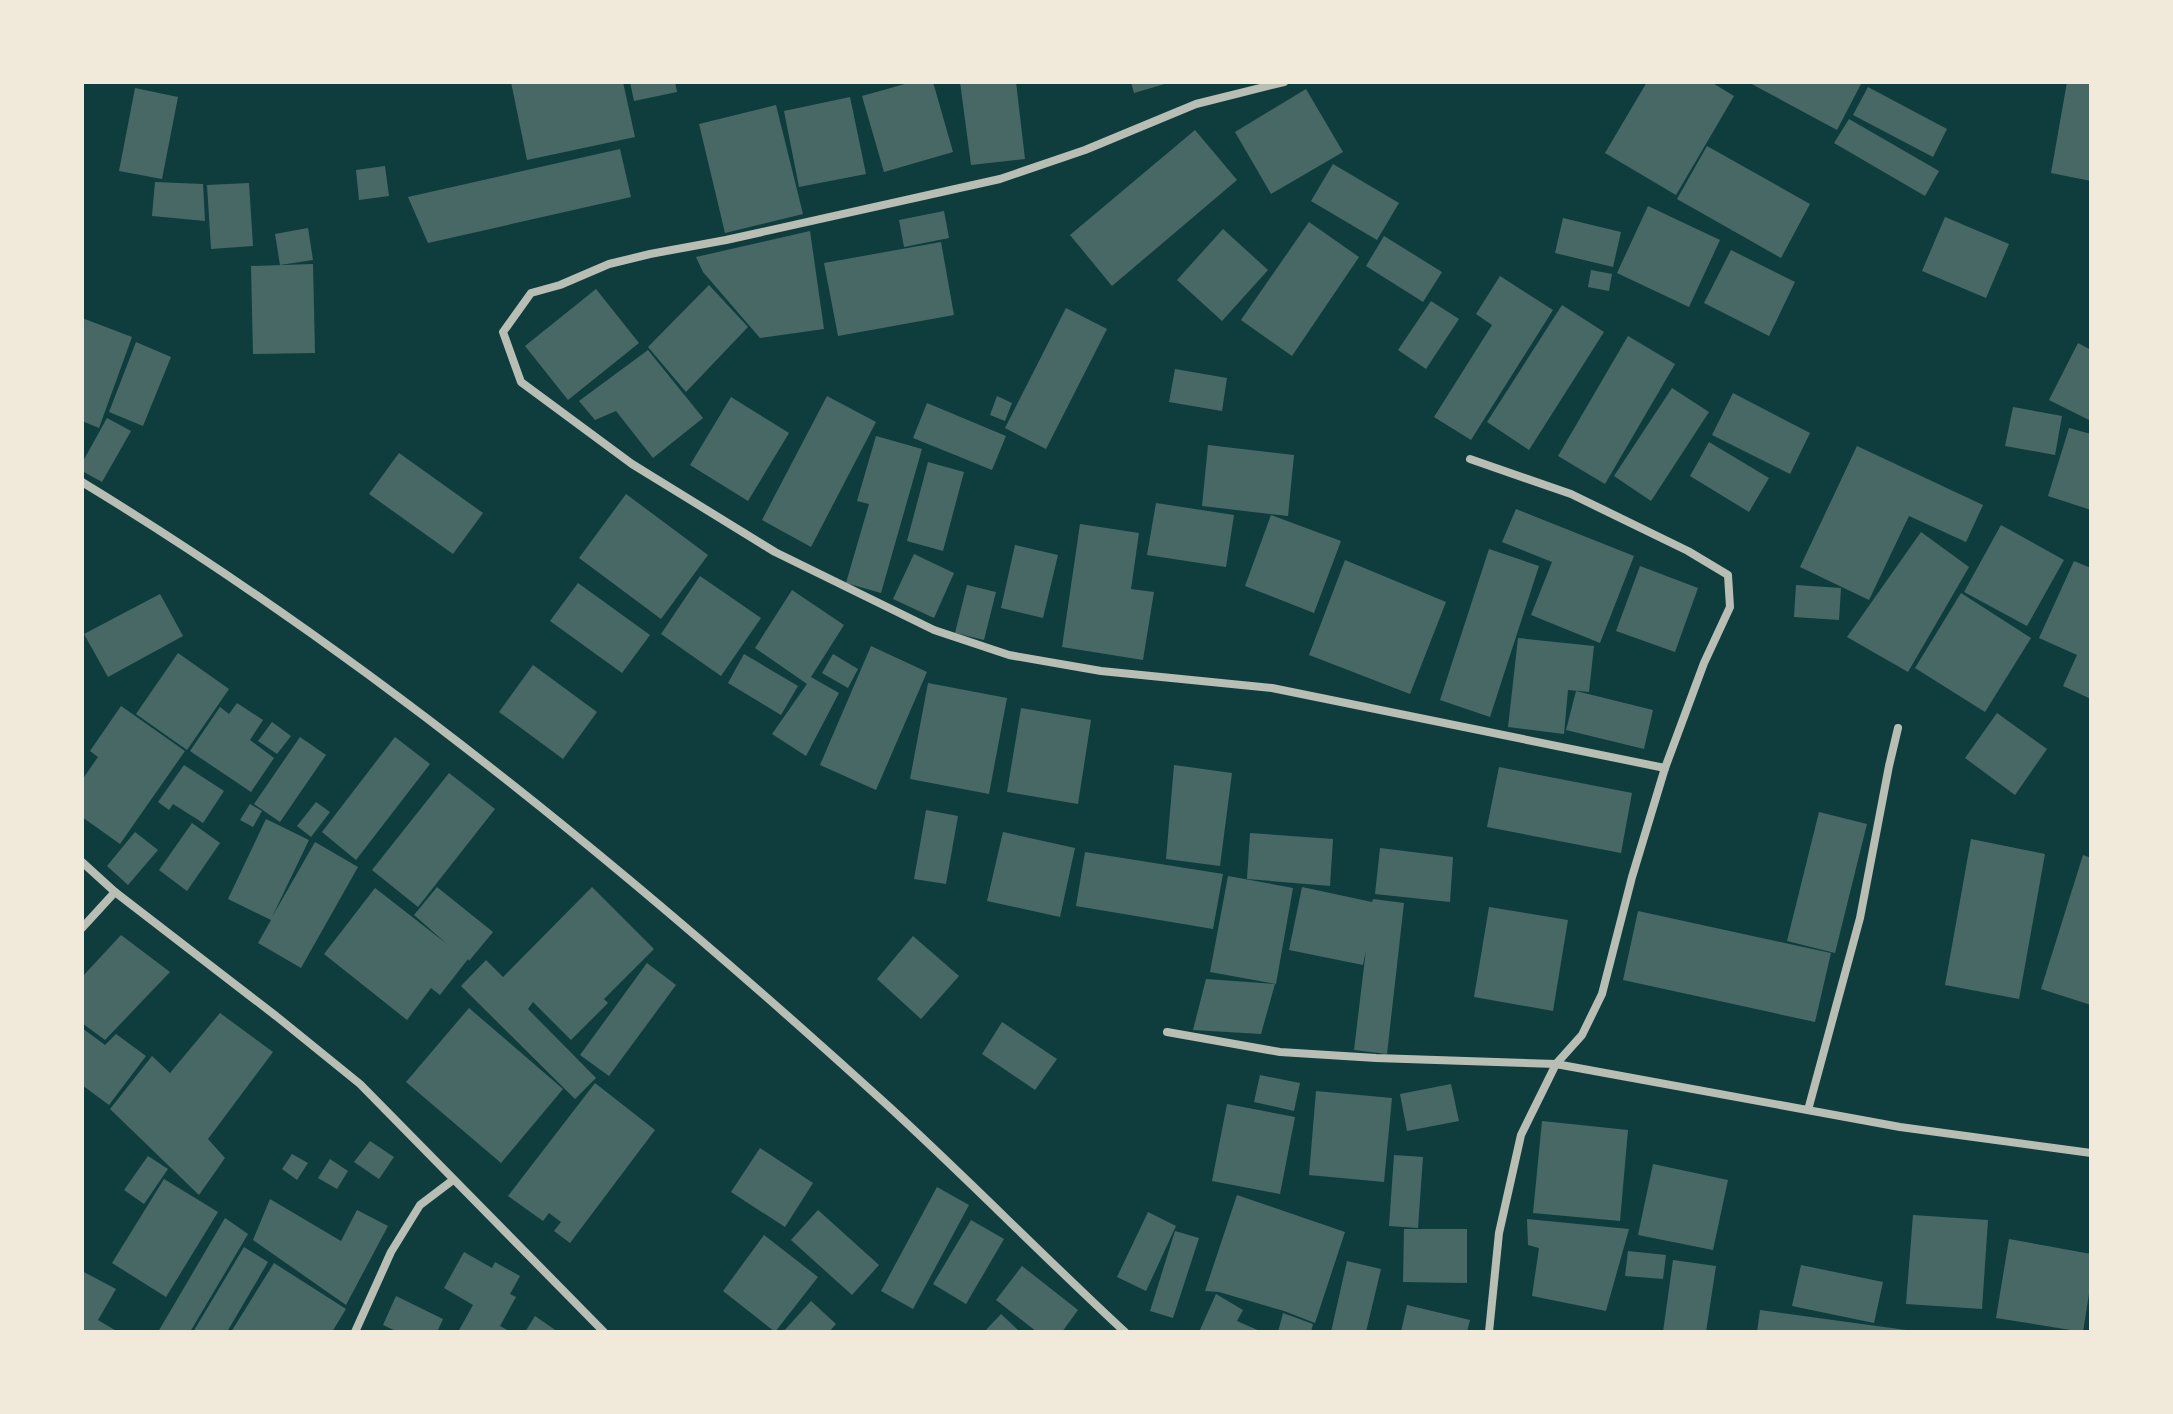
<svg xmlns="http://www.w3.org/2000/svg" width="2173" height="1414" viewBox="0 0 2173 1414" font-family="'DejaVu Sans',sans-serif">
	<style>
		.building { fill: #486865 }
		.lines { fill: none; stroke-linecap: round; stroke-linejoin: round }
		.minor { stroke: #b8beb3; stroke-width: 8 }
	</style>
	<rect width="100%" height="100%" fill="#0f3d3e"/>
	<g class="building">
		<polygon points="511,82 623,82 635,137 527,160"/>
		<polygon points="630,82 675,82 677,92 634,101"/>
		<polygon points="912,82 933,82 953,152 884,172 862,96"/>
		<polygon points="960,82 1016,82 1025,159 971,165"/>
		<polygon points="1131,82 1168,82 1168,83 1134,93"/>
		<polygon points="1647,82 1711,82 1734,96 1676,195 1605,153"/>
		<polygon points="1748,82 1862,82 1837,130"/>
		<polygon points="2067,82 2091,82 2091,181 2051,173"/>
		<polygon points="1868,87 1947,129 1933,157 1853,115"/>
		<polygon points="135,88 178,97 162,179 119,171"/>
		<polygon points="1306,89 1343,152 1271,194 1235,132"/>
		<polygon points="850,97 866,174 799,187 784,111"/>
		<polygon points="776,105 803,214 725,233 699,124"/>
		<polygon points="1849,119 1939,171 1925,196 1834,143"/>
		<polygon points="1195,130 1237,180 1112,286 1070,235"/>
		<polygon points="1707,146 1810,204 1781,258 1677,199"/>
		<polygon points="620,149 631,197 428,243 408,197"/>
		<polygon points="1333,164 1399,203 1377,240 1311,201"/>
		<polygon points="385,166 389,196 359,200 356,170"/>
		<polygon points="155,182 203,184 205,221 152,216"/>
		<polygon points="249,183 253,246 211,249 207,185"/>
		<polygon points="1648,206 1720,240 1689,307 1617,273"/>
		<polygon points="944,211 949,238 904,247 899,220"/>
		<polygon points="1945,217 2009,244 1986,298 1922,271"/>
		<polygon points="1563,218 1621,232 1613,267 1555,253"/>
		<polygon points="1309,222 1359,257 1292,356 1241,320"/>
		<polygon points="308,228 313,260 280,265 275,234"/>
		<polygon points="1223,229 1268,270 1222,321 1177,280"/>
		<polygon points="810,231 824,329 760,338 703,272 696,257"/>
		<polygon points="1384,236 1442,272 1423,302 1366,266"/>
		<polygon points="941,242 954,315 838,336 824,263"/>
		<polygon points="1731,250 1795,282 1769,336 1704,303"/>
		<polygon points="313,264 315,353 253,354 251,266"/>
		<polygon points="1591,270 1612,274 1609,291 1588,287"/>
		<polygon points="1500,276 1553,310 1471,440 1434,417 1492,325 1476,314"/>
		<polygon points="709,285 748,327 686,392 648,347"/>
		<polygon points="596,289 639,343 568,400 525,346"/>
		<polygon points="1431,301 1459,319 1426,369 1398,350"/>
		<polygon points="1562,305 1604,332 1529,450 1487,422"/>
		<polygon points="1066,308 1107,329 1046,449 1005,428"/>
		<polygon points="82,318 132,337 99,428 82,421"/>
		<polygon points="1628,336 1675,364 1605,484 1558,456"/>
		<polygon points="136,342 171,357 143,426 109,412"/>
		<polygon points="2078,343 2091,350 2091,421 2049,400"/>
		<polygon points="648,350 703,418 653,458 616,411 595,420 579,401"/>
		<polygon points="1175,369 1227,378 1222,411 1169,402"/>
		<polygon points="1672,388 1709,412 1651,501 1614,476"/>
		<polygon points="1733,393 1810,433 1790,474 1712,435"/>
		<polygon points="827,396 876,422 811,547 762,520"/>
		<polygon points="997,396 1012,403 1005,421 990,415"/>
		<polygon points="731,397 789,433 748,501 690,465"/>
		<polygon points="927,403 1006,436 992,470 913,438"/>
		<polygon points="2013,407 2062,416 2055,455 2005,446"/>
		<polygon points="107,418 131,431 102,482 82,471 82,463"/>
		<polygon points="2069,428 2091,434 2091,510 2048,496"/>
		<polygon points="876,436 922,449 881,593 846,583 869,504 857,501"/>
		<polygon points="1709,442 1769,478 1749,512 1690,476"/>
		<polygon points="1208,445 1294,455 1288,516 1202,506"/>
		<polygon points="1857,446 1983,505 1966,542 1909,516 1869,600 1800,567"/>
		<polygon points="399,453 483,513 453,554 369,494"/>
		<polygon points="928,462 964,472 943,551 907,541"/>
		<polygon points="626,494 708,555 661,619 579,558"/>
		<polygon points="1156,503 1234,515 1226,567 1147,555"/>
		<polygon points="1516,509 1634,556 1600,643 1531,615 1552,562 1502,542"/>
		<polygon points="1271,515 1341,541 1314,613 1245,586"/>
		<polygon points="1080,524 1139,533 1131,589 1154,592 1143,660 1062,647"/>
		<polygon points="2001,525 2064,560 2027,626 1964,592"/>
		<polygon points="1921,532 1969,567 1908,672 1847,637"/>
		<polygon points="1015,545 1058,555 1043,618 1001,608"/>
		<polygon points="1489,549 1539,566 1490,717 1440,700"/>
		<polygon points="914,554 954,573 934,618 893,599"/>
		<polygon points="1345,560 1446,602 1410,694 1309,655"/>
		<polygon points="2074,561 2091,568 2091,699 2063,686 2077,655 2039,638"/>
		<polygon points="1640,566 1698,588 1675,652 1616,631"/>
		<polygon points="700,576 761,618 721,676 661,634"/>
		<polygon points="578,583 650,635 622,673 550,621"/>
		<polygon points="967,585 996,592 984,640 955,633"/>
		<polygon points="1796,585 1841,588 1839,620 1794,617"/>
		<polygon points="792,590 844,625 811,677 839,693 806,756 772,734 807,684 755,648"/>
		<polygon points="1961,593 2031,638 1985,712 1915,668"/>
		<polygon points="160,594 183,636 108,677 84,634"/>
		<polygon points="1518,638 1594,646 1589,692 1568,690 1564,734 1508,727"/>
		<polygon points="871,646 927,672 876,790 820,765"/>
		<polygon points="178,653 229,689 187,750 136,714"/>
		<polygon points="744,654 798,686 781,715 728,683"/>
		<polygon points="833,654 858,669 848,688 822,673"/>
		<polygon points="533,665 597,712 563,759 499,712"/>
		<polygon points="928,683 1007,698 989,794 910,779"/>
		<polygon points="1576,691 1653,710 1644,749 1566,730"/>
		<polygon points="237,703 263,720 250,740 274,758 251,792 190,751 220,707 229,714"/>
		<polygon points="121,706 185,751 120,844 82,817 82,780 98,757 90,751"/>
		<polygon points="1021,708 1091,720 1078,804 1007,792"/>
		<polygon points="1997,713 2047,749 2015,795 1965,758"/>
		<polygon points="272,722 291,736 277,754 258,741"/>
		<polygon points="300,737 326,755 280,822 254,804"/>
		<polygon points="395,737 430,764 356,860 322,832"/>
		<polygon points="184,765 224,791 203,823 173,804 169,810 158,802"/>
		<polygon points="1174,765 1232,773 1220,866 1166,859"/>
		<polygon points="1499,767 1632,793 1621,853 1487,827"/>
		<polygon points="449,773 495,809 418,907 372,870"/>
		<polygon points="316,802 330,812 311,837 297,826"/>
		<polygon points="250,804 262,811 253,827 240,820"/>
		<polygon points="926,810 958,816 946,884 914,879"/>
		<polygon points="1819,812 1867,824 1835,953 1787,941"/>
		<polygon points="266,819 309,840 272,917 315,842 358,867 301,968 258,943 271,920 228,899"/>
		<polygon points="192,823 220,843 187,891 159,870"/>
		<polygon points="135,832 158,850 128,885 107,866"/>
		<polygon points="1003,832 1075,848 1060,917 987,901"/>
		<polygon points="1250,833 1333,839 1330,886 1247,879"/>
		<polygon points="1971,839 2045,854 2019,999 1945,985"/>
		<polygon points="1380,848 1453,857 1450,902 1375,894"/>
		<polygon points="1085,852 1223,874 1213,929 1076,906"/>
		<polygon points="2083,855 2091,858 2091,1005 2041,989"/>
		<polygon points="1228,876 1293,888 1276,984 1210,972"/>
		<polygon points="437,887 493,932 469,961 468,959 440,995 431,988 407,1020 324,954 375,888 447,944 414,915"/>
		<polygon points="592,887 654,949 604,999 608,1003 571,1040 533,1002 528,1009 596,1078 575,1099 461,986 486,960 503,977"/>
		<polygon points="1302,887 1372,902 1373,899 1404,903 1387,1054 1354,1050 1366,950 1363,965 1289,950"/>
		<polygon points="1489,907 1568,920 1553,1011 1474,997"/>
		<polygon points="1638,911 1831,953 1815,1022 1623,980"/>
		<polygon points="121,935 170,972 105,1040 82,1023 82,977"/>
		<polygon points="913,936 959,976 921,1019 877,979"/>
		<polygon points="647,963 676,985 609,1076 580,1055"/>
		<polygon points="1206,979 1275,984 1261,1034 1193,1030"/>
		<polygon points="469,1008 563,1089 501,1163 406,1082"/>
		<polygon points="220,1013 273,1052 208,1139 225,1158 199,1195 110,1109 152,1056 170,1073"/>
		<polygon points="1002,1022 1057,1059 1035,1090 982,1054"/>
		<polygon points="82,1028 105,1045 116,1034 146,1056 109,1105 82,1085"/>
		<polygon points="1260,1075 1300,1083 1294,1111 1254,1102"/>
		<polygon points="595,1083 655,1130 570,1243 554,1231 561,1222 549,1213 543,1221 508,1196"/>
		<polygon points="1451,1084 1459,1121 1407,1131 1400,1094"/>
		<polygon points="1316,1091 1392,1098 1384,1182 1309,1175"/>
		<polygon points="1227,1104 1295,1117 1280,1194 1212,1181"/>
		<polygon points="1542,1121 1628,1130 1620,1221 1533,1213"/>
		<polygon points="370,1141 394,1157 379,1179 354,1162"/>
		<polygon points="760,1148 813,1183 785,1227 731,1192"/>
		<polygon points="292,1154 308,1163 297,1180 282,1169"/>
		<polygon points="1394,1155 1423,1157 1418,1228 1389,1226"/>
		<polygon points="148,1156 168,1169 144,1204 124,1190"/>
		<polygon points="330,1159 348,1171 337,1189 318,1178"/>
		<polygon points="1653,1164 1728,1180 1713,1250 1638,1235"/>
		<polygon points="164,1179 218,1212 166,1297 112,1263"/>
		<polygon points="937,1187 969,1205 913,1309 881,1291"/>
		<polygon points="1237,1195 1345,1232 1315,1323 1284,1311 1219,1292 1205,1291"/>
		<polygon points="270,1199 341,1241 357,1210 388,1226 346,1305 253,1240"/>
		<polygon points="818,1210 879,1265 852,1295 791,1240"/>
		<polygon points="1148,1212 1176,1226 1146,1291 1117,1277"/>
		<polygon points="1913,1215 1988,1220 1982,1309 1906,1304"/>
		<polygon points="225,1218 248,1234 190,1332 158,1332"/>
		<polygon points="1527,1219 1629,1229 1606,1311 1532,1296 1539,1248 1528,1245"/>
		<polygon points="971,1220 1004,1239 966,1304 933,1284"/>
		<polygon points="1404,1229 1467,1229 1467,1283 1403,1282"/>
		<polygon points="1175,1231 1199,1238 1173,1318 1150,1311"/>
		<polygon points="764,1235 818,1277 775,1332 723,1291"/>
		<polygon points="2009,1239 2091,1254 2091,1281 2083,1332 1996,1318"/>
		<polygon points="244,1247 268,1262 227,1332 193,1332"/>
		<polygon points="1628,1251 1666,1255 1663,1279 1625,1276"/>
		<polygon points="464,1252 492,1268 495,1262 520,1276 510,1294 516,1297 500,1326 511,1332 458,1332 473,1305 444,1288"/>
		<polygon points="1673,1260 1716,1266 1706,1332 1663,1332"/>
		<polygon points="1347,1261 1381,1269 1366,1332 1331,1332"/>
		<polygon points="274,1263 346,1309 332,1332 231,1332"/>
		<polygon points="1801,1265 1883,1282 1874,1323 1792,1306"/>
		<polygon points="1022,1266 1078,1310 1062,1332 1037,1332 996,1300"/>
		<polygon points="82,1271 116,1289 98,1320 118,1332 82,1332"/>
		<polygon points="1216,1294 1243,1310 1237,1321 1262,1332 1199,1332"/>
		<polygon points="396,1296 443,1319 437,1332 398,1332 383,1325"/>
		<polygon points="811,1301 836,1324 829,1332 783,1332"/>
		<polygon points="1407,1305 1470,1320 1467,1332 1401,1332"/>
		<polygon points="1760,1310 1906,1330 1906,1332 1757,1332"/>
		<polygon points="1283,1313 1313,1324 1311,1332 1278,1332"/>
		<polygon points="1001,1314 1020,1332 984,1332"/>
		<polygon points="535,1316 558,1332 525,1332"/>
	</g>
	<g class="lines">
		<g class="minor">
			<polyline points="1284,82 1196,104 1085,150 1000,179 726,240 650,254 609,264 560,285 531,293 503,332 521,382 632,464 775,552 934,630 1009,655 1101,671 1272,688 1665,768"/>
			<path d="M 82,482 C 371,658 635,876 885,1103 C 966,1177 1044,1257 1125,1332"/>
			<polyline points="82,862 115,892"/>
			<polyline points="82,928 115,892 276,1016 360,1084 604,1332"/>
			<polyline points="1167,1032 1280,1052 1376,1058 1556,1064 1582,1035 1602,994 1632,877 1665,768 1704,663 1730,607 1728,575 1688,551 1571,494 1470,459"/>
			<polyline points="1808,1110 1860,918 1889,766 1898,728"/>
			<polyline points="355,1332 391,1252 420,1205 453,1180"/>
			<polyline points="1489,1332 1499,1233 1521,1135 1556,1064 1900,1127 2091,1153"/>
		</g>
	</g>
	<rect width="2173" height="1414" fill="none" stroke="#f1e9da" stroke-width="168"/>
</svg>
